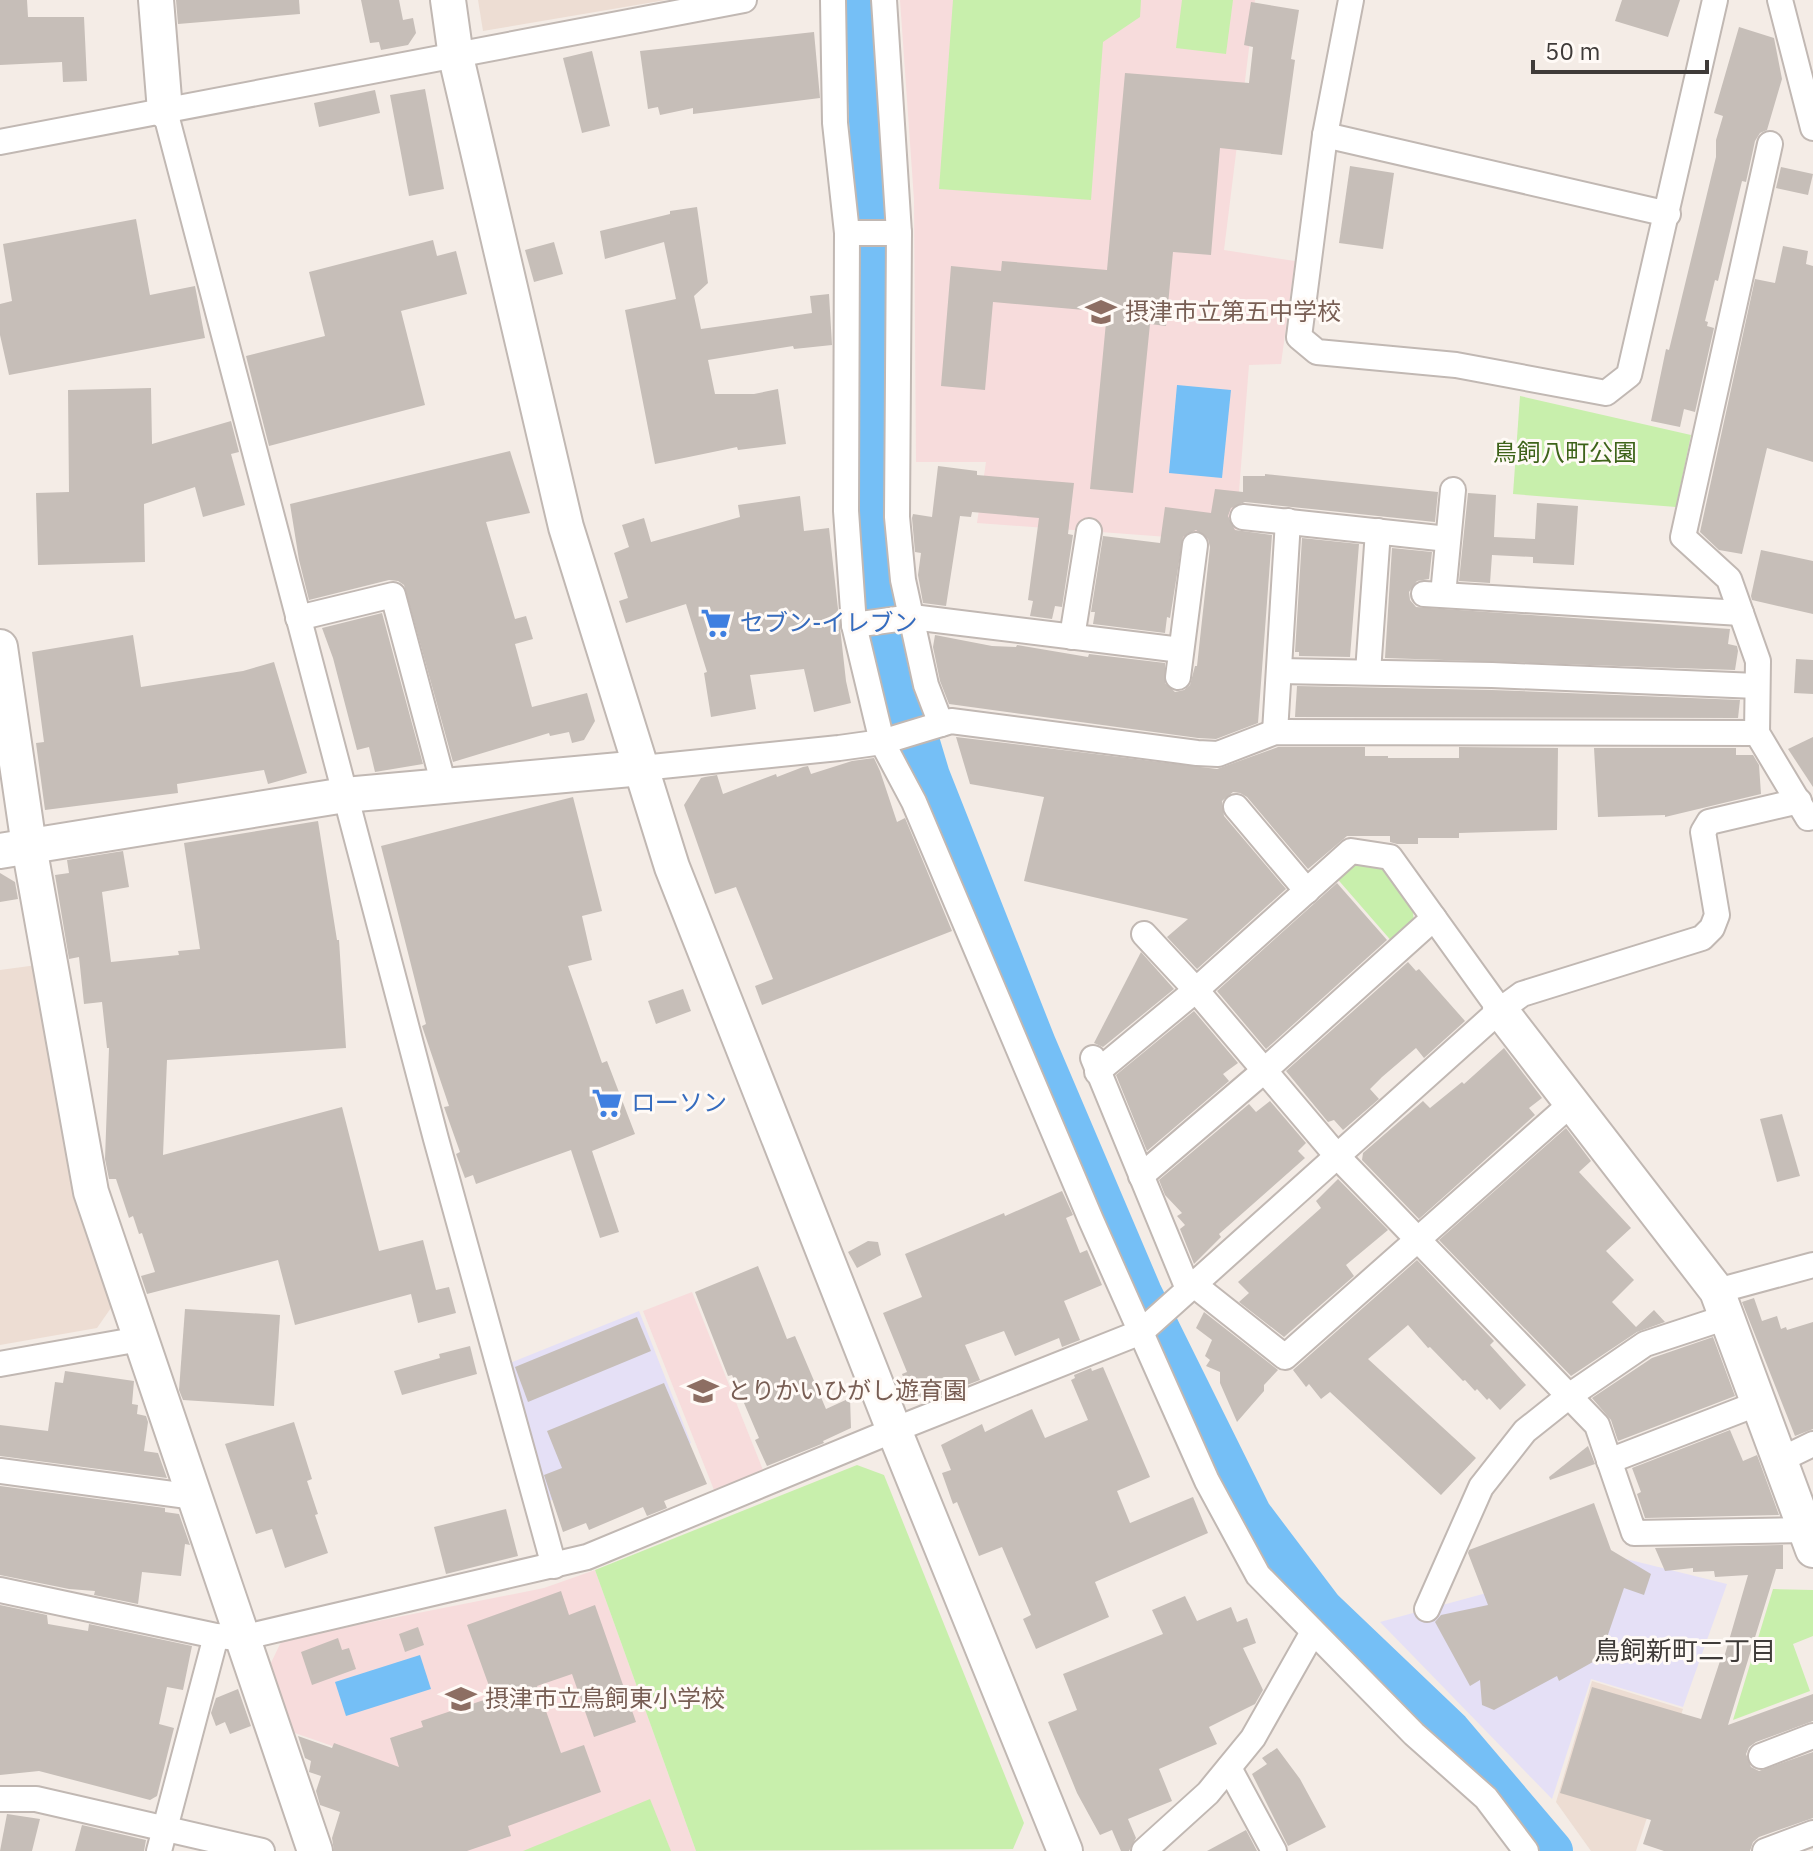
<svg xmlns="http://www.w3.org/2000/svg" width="1813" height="1851" viewBox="0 0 1813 1851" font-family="'IBM Plex Sans','Noto Sans JP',sans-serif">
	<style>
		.commercial { fill: #e5e0f6 }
		.built { fill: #edddd3 }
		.education { fill: #f7dcdc }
		.green { fill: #c8efac }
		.water { fill: #75bff6 }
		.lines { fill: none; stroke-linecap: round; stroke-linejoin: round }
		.river { stroke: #75bff6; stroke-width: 42 }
		.building { fill: #c6beb8 }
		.street-casing { stroke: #c1b8b3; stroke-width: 28 }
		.secondary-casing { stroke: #c1b8b3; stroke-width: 38 }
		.street { stroke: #fff; stroke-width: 24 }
		.secondary { stroke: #fff; stroke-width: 34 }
		.labels { text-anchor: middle; stroke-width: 6; stroke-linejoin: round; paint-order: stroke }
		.education-label { font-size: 24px; fill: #785e54; stroke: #fffaf6; text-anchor: start }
		.park-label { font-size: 24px; fill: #3e631a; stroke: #fffaf6 }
		.shop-label { font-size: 24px; fill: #366cbe; stroke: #fffaf6; text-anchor: start }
		.neighbourhood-label { font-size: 26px; fill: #3f3b39; stroke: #fffaf6 }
	</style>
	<rect width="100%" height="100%" fill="#f4ece6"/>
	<g class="commercial">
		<polygon points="639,1311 691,1443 549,1501 510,1363"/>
		<polygon points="1618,1557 1727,1584 1683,1707 1591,1679 1552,1799 1380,1622"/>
	</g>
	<g class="built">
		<polygon points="478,0 666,0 483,31"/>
		<polygon points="37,965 113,1305 97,1328 0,1345 0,970"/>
		<polygon points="1592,1681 1683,1709 1636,1851 1591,1851 1556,1802"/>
	</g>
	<g class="education">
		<polygon points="900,0 1255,0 1224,250 1295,261 1281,364 1249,365 1235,542 977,523 986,462 916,462 914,200"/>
		<polygon points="692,1292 763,1470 714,1490 643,1311"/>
		<polygon points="595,1570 696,1851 359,1851 387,1765 292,1732 269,1667 282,1640 544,1588"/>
	</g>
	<g class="green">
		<polygon points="953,0 1141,0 1140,17 1103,42 1091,200 939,189"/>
		<polygon points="1182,0 1233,0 1226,54 1176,48"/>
		<polygon points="1520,396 1691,435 1676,507 1513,494"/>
		<polygon points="1347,862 1381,864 1413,910 1414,925 1394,944 1334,875"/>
		<polygon points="857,1465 884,1475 1024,1823 1013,1849 696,1851 595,1570"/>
		<polygon points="1773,1589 1813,1590 1813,1636 1793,1644 1810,1691 1733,1720"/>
		<polygon points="650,1799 671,1851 523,1851"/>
	</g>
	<g class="water">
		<polygon points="1177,385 1231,390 1222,478 1169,473"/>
		<polygon points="420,1655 431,1689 346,1716 335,1682"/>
	</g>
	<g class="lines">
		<polyline class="river" points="864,0 877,261 876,504 883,602 908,706 929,776 1035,1044 1141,1293 1251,1515 1322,1609 1450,1731 1552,1851"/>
	</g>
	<g class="building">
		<polygon points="0,0 27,0 28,17 84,17 87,81 63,82 62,62 0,65"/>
		<polygon points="176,0 299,0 300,14 178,24"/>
		<polygon points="361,0 399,0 403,20 413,18 416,33 408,45 381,50 379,42 370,43"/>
		<polygon points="1622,0 1680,0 1668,37 1615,21"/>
		<polygon points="1251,2 1299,10 1291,59 1295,60 1282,155 1220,148 1211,255 1173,252 1166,326 1150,324 1133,493 1090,489 1107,312 993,302 985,390 941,386 951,266 1001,271 1002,261 1107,270 1125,73 1249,83 1253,47 1244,45"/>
		<polygon points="1739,27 1774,38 1782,79 1767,130 1760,133 1755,141 1746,182 1742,181 1718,281 1715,280 1705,321 1708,322 1707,326 1714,328 1695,412 1684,409 1680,427 1651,421 1666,349 1669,350 1716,157 1716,140 1723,116 1714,113"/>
		<polygon points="814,32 820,98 693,114 693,108 660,115 658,107 648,109 640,51"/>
		<polygon points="592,51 610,126 582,133 563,58"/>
		<polygon points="425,89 444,189 409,196 390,95"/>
		<polygon points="375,90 380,113 319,127 314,103"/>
		<polygon points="1350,166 1394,173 1383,249 1339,243"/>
		<polygon points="1781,167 1813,174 1808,195 1776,188"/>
		<polygon points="697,207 708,283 694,296 701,329 812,313 810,296 829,294 832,345 794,349 793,346 708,360 715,394 754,394 778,389 786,444 738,450 737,447 655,464 625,310 676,299 664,242 605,259 600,231 670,214 670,211"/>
		<polygon points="136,219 150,295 195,286 205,338 9,375 0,335 0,304 12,301 3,244"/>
		<polygon points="433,240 437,256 456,251 467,294 401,311 425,405 269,446 246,356 325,336 309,272"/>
		<polygon points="554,242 563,274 534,282 525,250"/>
		<polygon points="1783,246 1808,251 1806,264 1813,266 1813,462 1767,448 1742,554 1719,550 1700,532 1755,279 1775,283"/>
		<polygon points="151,388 152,444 231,421 239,452 231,454 245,505 203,517 195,487 144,504 145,562 38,565 36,493 69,492 68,390"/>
		<polygon points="510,451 530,513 486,522 515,619 526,616 533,639 515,644 532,707 587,693 595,721 584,740 572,743 569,732 550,736 549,733 453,762 404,585 398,581 389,580 309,600 299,560 290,504"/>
		<polygon points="938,466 977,471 977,475 1074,483 1068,534 1073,535 1062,607 1055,606 1052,619 1030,616 1033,601 1028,600 1039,518 972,512 971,517 960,516 946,606 923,603 918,575 921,553 915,552 912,518 913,514 932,517"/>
		<polygon points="1265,474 1438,492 1435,522 1245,502 1231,508 1228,516 1235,530 1272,535 1258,723 1216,739 1198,738 949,704 940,681 933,647 935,635 992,646 1016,647 1017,645 1088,657 1089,654 1165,663 1165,683 1175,692 1184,690 1190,685 1195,666 1197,666 1210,547 1208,539 1196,530 1183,537 1170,618 1167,617 1165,633 1093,624 1095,612 1091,612 1103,536 1160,543 1165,507 1211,513 1215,489 1243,492 1243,476 1265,476"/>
		<polygon points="1468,493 1496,495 1494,537 1535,539 1537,503 1578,506 1574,565 1533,563 1533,557 1492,555 1490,583 1459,581"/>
		<polygon points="800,496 804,531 829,528 846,681 851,703 814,712 804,669 750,675 756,709 711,717 704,673 707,672 686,604 626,623 619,601 628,598 614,553 629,547 622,525 644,518 651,542 740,517 738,505"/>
		<polygon points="1302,538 1359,544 1350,657 1299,656 1299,652 1295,652"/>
		<polygon points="1392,548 1432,552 1429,579 1417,581 1409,592 1410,600 1416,607 1730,629 1728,644 1737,646 1738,651 1735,670 1385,658"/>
		<polygon points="1761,550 1813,561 1813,614 1752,600 1751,596"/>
		<polygon points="382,613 423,764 375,772 369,747 357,750 333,658 322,628"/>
		<polygon points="133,635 141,687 243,671 274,662 307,773 268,784 264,770 177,784 178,793 45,810 36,743 44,742 32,652"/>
		<polygon points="1796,659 1813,660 1813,694 1794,693"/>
		<polygon points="1297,686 1492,690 1740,700 1738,718 1295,717"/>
		<polygon points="956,737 1217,769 1278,747 1365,747 1365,756 1388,756 1388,758 1459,758 1459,747 1558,748 1557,830 1459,833 1459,838 1418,838 1418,844 1397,844 1390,842 1390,836 1347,836 1308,869 1247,797 1240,793 1233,792 1222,801 1224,816 1286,889 1197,969 1167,937 1188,919 1024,881 1044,797 970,784"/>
		<polygon points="1813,737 1813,787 1788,749"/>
		<polygon points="1594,748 1736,748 1736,755 1753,755 1759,765 1761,794 1665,817 1665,815 1598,817"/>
		<polygon points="874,758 880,771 897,822 905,818 952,931 762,1005 755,986 773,979 736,887 715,894 684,805 701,778 705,777 717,775 723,794 776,774 777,777 803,767 808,766 811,774 852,761"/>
		<polygon points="573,797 602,911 582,916 592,960 568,966 602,1063 607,1061 635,1134 592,1151 619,1232 600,1238 571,1150 476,1184 473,1175 465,1178 456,1154 460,1152 444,1107 449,1106 422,1026 426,1024 381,846"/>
		<polygon points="318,821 337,940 339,940 346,1048 167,1060 163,1155 342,1107 379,1251 423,1240 436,1290 449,1287 456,1313 418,1323 411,1294 295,1325 278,1260 147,1294 141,1276 155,1272 142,1233 139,1234 133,1216 129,1218 116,1179 109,1179 105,1159 109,1048 107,1048 102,1002 84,1004 79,957 69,959 55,875 69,873 67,860 123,851 129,887 102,892 111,962 179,955 178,951 200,949 184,843"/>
		<polygon points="0,873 15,882 18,899 0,902"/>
		<polygon points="1337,883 1387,940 1266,1049 1217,991"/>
		<polygon points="1141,952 1174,989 1103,1047 1094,1043"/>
		<polygon points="1408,962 1416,971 1419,969 1465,1021 1424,1058 1416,1048 1382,1077 1370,1089 1379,1099 1343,1130 1334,1120 1328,1122 1286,1071"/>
		<polygon points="683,989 691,1011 656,1024 648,1001"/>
		<polygon points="1194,1011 1238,1063 1223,1074 1229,1081 1147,1151 1116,1075"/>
		<polygon points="1504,1048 1542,1098 1529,1108 1535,1115 1419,1219 1362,1160 1363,1153 1423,1101 1430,1108 1462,1082 1464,1084"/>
		<polygon points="1270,1101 1306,1143 1298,1151 1305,1158 1219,1234 1221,1237 1194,1264 1180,1229 1185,1225 1177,1216 1182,1213 1165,1195 1159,1180 1249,1104 1256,1112"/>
		<polygon points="1782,1114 1800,1176 1777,1182 1760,1119"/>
		<polygon points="1566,1128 1591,1161 1579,1172 1631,1228 1606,1251 1634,1280 1612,1302 1636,1327 1654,1310 1665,1322 1637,1332 1571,1376 1439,1240"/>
		<polygon points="1338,1179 1388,1230 1346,1265 1354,1276 1284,1337 1239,1302 1249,1293 1238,1282 1321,1208 1316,1201"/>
		<polygon points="1062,1191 1073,1215 1066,1218 1080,1253 1087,1250 1102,1285 1064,1301 1080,1340 1062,1347 1059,1338 1015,1356 1004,1331 965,1345 980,1380 923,1402 911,1397 902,1374 907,1372 883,1313 922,1297 905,1254 1004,1213 1005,1216"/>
		<polygon points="868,1241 878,1242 881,1255 857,1268 848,1252"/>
		<polygon points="1417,1260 1494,1341 1490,1345 1526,1385 1500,1410 1489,1398 1487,1400 1477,1389 1475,1391 1465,1380 1463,1381 1430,1347 1428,1348 1408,1325 1368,1359 1476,1458 1441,1495 1330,1392 1321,1399 1309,1384 1306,1387 1293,1370"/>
		<polygon points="758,1266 787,1339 795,1336 826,1409 850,1398 851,1428 823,1441 824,1443 767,1466 755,1440 759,1438 732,1375 728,1376 695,1292"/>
		<polygon points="1754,1298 1762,1321 1777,1316 1781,1329 1786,1327 1787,1330 1813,1322 1813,1429 1795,1436 1742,1302"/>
		<polygon points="185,1309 280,1315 274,1406 183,1400 179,1390"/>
		<polygon points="1204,1312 1278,1370 1264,1385 1264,1391 1237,1422 1220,1383 1220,1372 1206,1366 1210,1360 1205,1356 1212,1340 1196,1328"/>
		<polygon points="637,1317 651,1351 528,1402 515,1367"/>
		<polygon points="1713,1337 1735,1396 1618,1441 1611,1420 1592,1398 1652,1358"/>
		<polygon points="470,1346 477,1374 402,1395 394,1371 440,1358 439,1354"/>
		<polygon points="1103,1367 1150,1477 1117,1491 1130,1523 1193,1497 1208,1533 1095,1582 1109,1617 1036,1649 1023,1619 1031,1615 1002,1547 979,1556 957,1502 953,1504 942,1473 951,1470 941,1445 982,1424 985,1432 1032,1409 1045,1438 1088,1420 1071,1380 1075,1378 1074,1375 1091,1368 1092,1371"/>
		<polygon points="65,1371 134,1381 132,1404 138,1405 137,1414 146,1416 148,1422 144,1451 158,1453 167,1478 0,1456 0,1425 48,1431 55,1382 63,1383"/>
		<polygon points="664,1383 707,1484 664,1501 667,1508 647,1516 643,1507 589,1530 586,1523 563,1532 544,1475 562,1468 547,1431"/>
		<polygon points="294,1422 312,1479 307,1481 318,1514 315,1515 328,1553 285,1568 272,1529 256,1534 225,1444"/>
		<polygon points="1730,1430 1743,1461 1757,1455 1779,1515 1645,1518 1637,1494 1641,1492 1632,1468"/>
		<polygon points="1588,1446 1595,1464 1550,1480 1549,1477"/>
		<polygon points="0,1486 165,1508 165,1512 179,1514 190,1545 185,1544 181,1576 142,1572 138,1604 94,1595 95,1591 69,1589 0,1575"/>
		<polygon points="1594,1503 1611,1550 1651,1574 1644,1595 1624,1588 1600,1658 1559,1681 1557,1676 1494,1710 1482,1705 1480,1680 1470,1686 1435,1622 1441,1615 1488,1605 1468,1553 1469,1550"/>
		<polygon points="506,1509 518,1556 446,1574 434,1527"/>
		<polygon points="1783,1545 1783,1569 1776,1569 1728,1725 1813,1694 1813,1721 1756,1742 1749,1747 1746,1754 1751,1767 1759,1771 1813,1752 1813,1818 1759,1837 1753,1842 1750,1851 1664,1851 1643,1844 1651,1820 1560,1793 1592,1687 1701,1719 1720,1661 1723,1661 1748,1575 1715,1577 1714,1571 1693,1572 1693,1568 1665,1571 1655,1548"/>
		<polygon points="561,1591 569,1615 595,1605 636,1722 594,1737 572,1674 537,1686 561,1753 584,1745 601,1792 508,1826 511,1836 467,1851 334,1851 332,1838 340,1812 320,1805 316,1791 321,1776 309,1772 311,1761 305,1758 298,1736 332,1748 334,1743 399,1767 390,1738 423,1727 421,1721 493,1697 467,1625"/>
		<polygon points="1185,1596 1197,1621 1231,1607 1237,1622 1247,1618 1256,1643 1243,1648 1263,1690 1255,1704 1209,1727 1217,1744 1159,1769 1172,1801 1128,1819 1136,1838 1129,1851 1121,1851 1112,1830 1100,1835 1077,1793 1048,1722 1077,1710 1063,1674 1163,1634 1152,1610"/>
		<polygon points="0,1605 47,1615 48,1624 88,1631 89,1624 192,1646 183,1690 167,1687 159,1724 174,1728 157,1796 150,1800 39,1771 0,1775"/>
		<polygon points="418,1627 424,1645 405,1652 399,1634"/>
		<polygon points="338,1638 342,1650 349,1648 356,1669 312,1685 301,1652"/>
		<polygon points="238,1689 251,1726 230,1734 225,1722 216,1726 211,1713 216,1698"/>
		<polygon points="1277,1748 1300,1779 1326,1827 1288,1846 1252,1774 1267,1764 1262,1758"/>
		<polygon points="7,1814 40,1819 32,1851 0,1851"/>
		<polygon points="82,1825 146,1840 144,1851 75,1851"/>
		<polygon points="1246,1830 1257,1851 1207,1851"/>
	</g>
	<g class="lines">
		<g class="street-casing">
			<g id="street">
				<polyline points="833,0 835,123 847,233 846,511 854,625 882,742 914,802 1091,1220 1207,1481 1258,1575 1414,1734 1486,1798 1526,1851"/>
				<polyline points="884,0 899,233 897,517 903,580 926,685 941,724"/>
				<polyline points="1351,0 1325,135 1299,337 1317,352 1456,365 1606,393 1629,375 1715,0"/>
				<polyline points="1780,0 1813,128"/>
				<polyline points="165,111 436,1139 554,1566"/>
				<polyline points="1325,135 1668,214"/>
				<polyline points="0,142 744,0"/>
				<polyline points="1770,144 1683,537 1729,579 1758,661 1757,733 1808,818 1813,817"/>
				<polyline points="847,233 899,233"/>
				<polyline points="1243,517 1448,539"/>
				<polyline points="1424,594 1741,613"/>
				<polyline points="1443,595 1453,490"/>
				<polyline points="298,618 393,595 444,786"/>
				<polyline points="854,625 912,617 1181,650"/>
				<polyline points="1072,637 1089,531"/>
				<polyline points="1279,671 1492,675 1757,686"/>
				<polyline points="1368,672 1378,531"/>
				<polyline points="1178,677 1195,545"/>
				<polyline points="1275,732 1288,521"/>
				<polyline points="642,768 839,748 882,742 951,721 1197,753 1218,754 1275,732 1757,733"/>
				<polyline points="1236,807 1307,891"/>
				<polyline points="1144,934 1196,990 1337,1156 1597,1425 1634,1533 1806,1530"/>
				<polyline points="1093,1058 1188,1289"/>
				<polyline points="1097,1072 1196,990 1351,851 1390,857 1500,1010"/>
				<polyline points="1141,1176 1265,1070 1434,918"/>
				<polyline points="1193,1284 1285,1357 1572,1103"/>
				<polyline points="1717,1291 1813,1265"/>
				<polyline points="0,1364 140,1339"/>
				<polyline points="1780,1460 1813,1444"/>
				<polyline points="1609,1461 1759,1403"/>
				<polyline points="0,1471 195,1497"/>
				<polyline points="0,1590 216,1636 241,1638 587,1557 894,1430 1141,1332 1500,1010 1522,994 1702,938 1712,928 1717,915 1703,832 1709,822 1799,801"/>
				<polyline points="1427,1609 1481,1487 1525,1431 1569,1396 1645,1344 1727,1317"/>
				<polyline points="1761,1756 1813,1736"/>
				<polyline points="1229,1768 1274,1851"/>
				<polyline points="0,1799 36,1799 262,1851"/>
				<polyline points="159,1851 216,1636"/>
				<polyline points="1144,1851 1208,1793 1253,1738 1313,1632"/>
				<polyline points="1765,1851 1813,1833"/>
			</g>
		</g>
		<g class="secondary-casing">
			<g id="secondary">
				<polyline points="156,0 165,111"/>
				<polyline points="448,0 456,57 566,527 672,867 894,1430 1065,1851"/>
				<polyline points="0,647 29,846 91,1192 315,1851"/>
				<polyline points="0,851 345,795 642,768"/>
				<polyline points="1500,1010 1717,1291 1813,1550"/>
			</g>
		</g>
		<use href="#street" class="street"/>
		<use href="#secondary" class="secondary"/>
	</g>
	<defs>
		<g id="school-bare" transform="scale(2.4)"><path d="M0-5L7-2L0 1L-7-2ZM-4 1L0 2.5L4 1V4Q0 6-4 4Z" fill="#8d6e63" stroke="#fffaf6" stroke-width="2.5" paint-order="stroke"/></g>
		<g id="supermarket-bare" transform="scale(2.4)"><path d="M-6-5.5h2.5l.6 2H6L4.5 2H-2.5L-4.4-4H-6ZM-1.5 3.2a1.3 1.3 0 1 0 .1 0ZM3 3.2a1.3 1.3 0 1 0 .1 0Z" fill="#3f7fe0" stroke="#fffaf6" stroke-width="2.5" paint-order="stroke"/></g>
	</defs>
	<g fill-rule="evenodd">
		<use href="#school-bare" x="1101" y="312"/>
		<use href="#supermarket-bare" x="716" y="623"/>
		<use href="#supermarket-bare" x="607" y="1103"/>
		<use href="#school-bare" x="703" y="1391"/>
		<use href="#school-bare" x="461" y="1699"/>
	</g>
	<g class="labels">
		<g class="education-label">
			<text x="1125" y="320">摂津市立第五中学校</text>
			<text x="727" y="1399">とりかいひがし遊育園</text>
			<text x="485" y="1707">摂津市立鳥飼東小学校</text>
		</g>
		<g class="park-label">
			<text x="1565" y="461">鳥飼八町公園</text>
		</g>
		<g class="shop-label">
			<text x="740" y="631">セブン-イレブン</text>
			<text x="631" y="1111">ローソン</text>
		</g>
		<g class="neighbourhood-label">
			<text x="1685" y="1660">鳥飼新町二丁目</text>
		</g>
	</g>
	<path d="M1533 60v12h174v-12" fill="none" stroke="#3f3b39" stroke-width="4"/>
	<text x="1545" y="60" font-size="24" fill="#3f3b39" stroke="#fffaf6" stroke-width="6" paint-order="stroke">50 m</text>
</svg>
